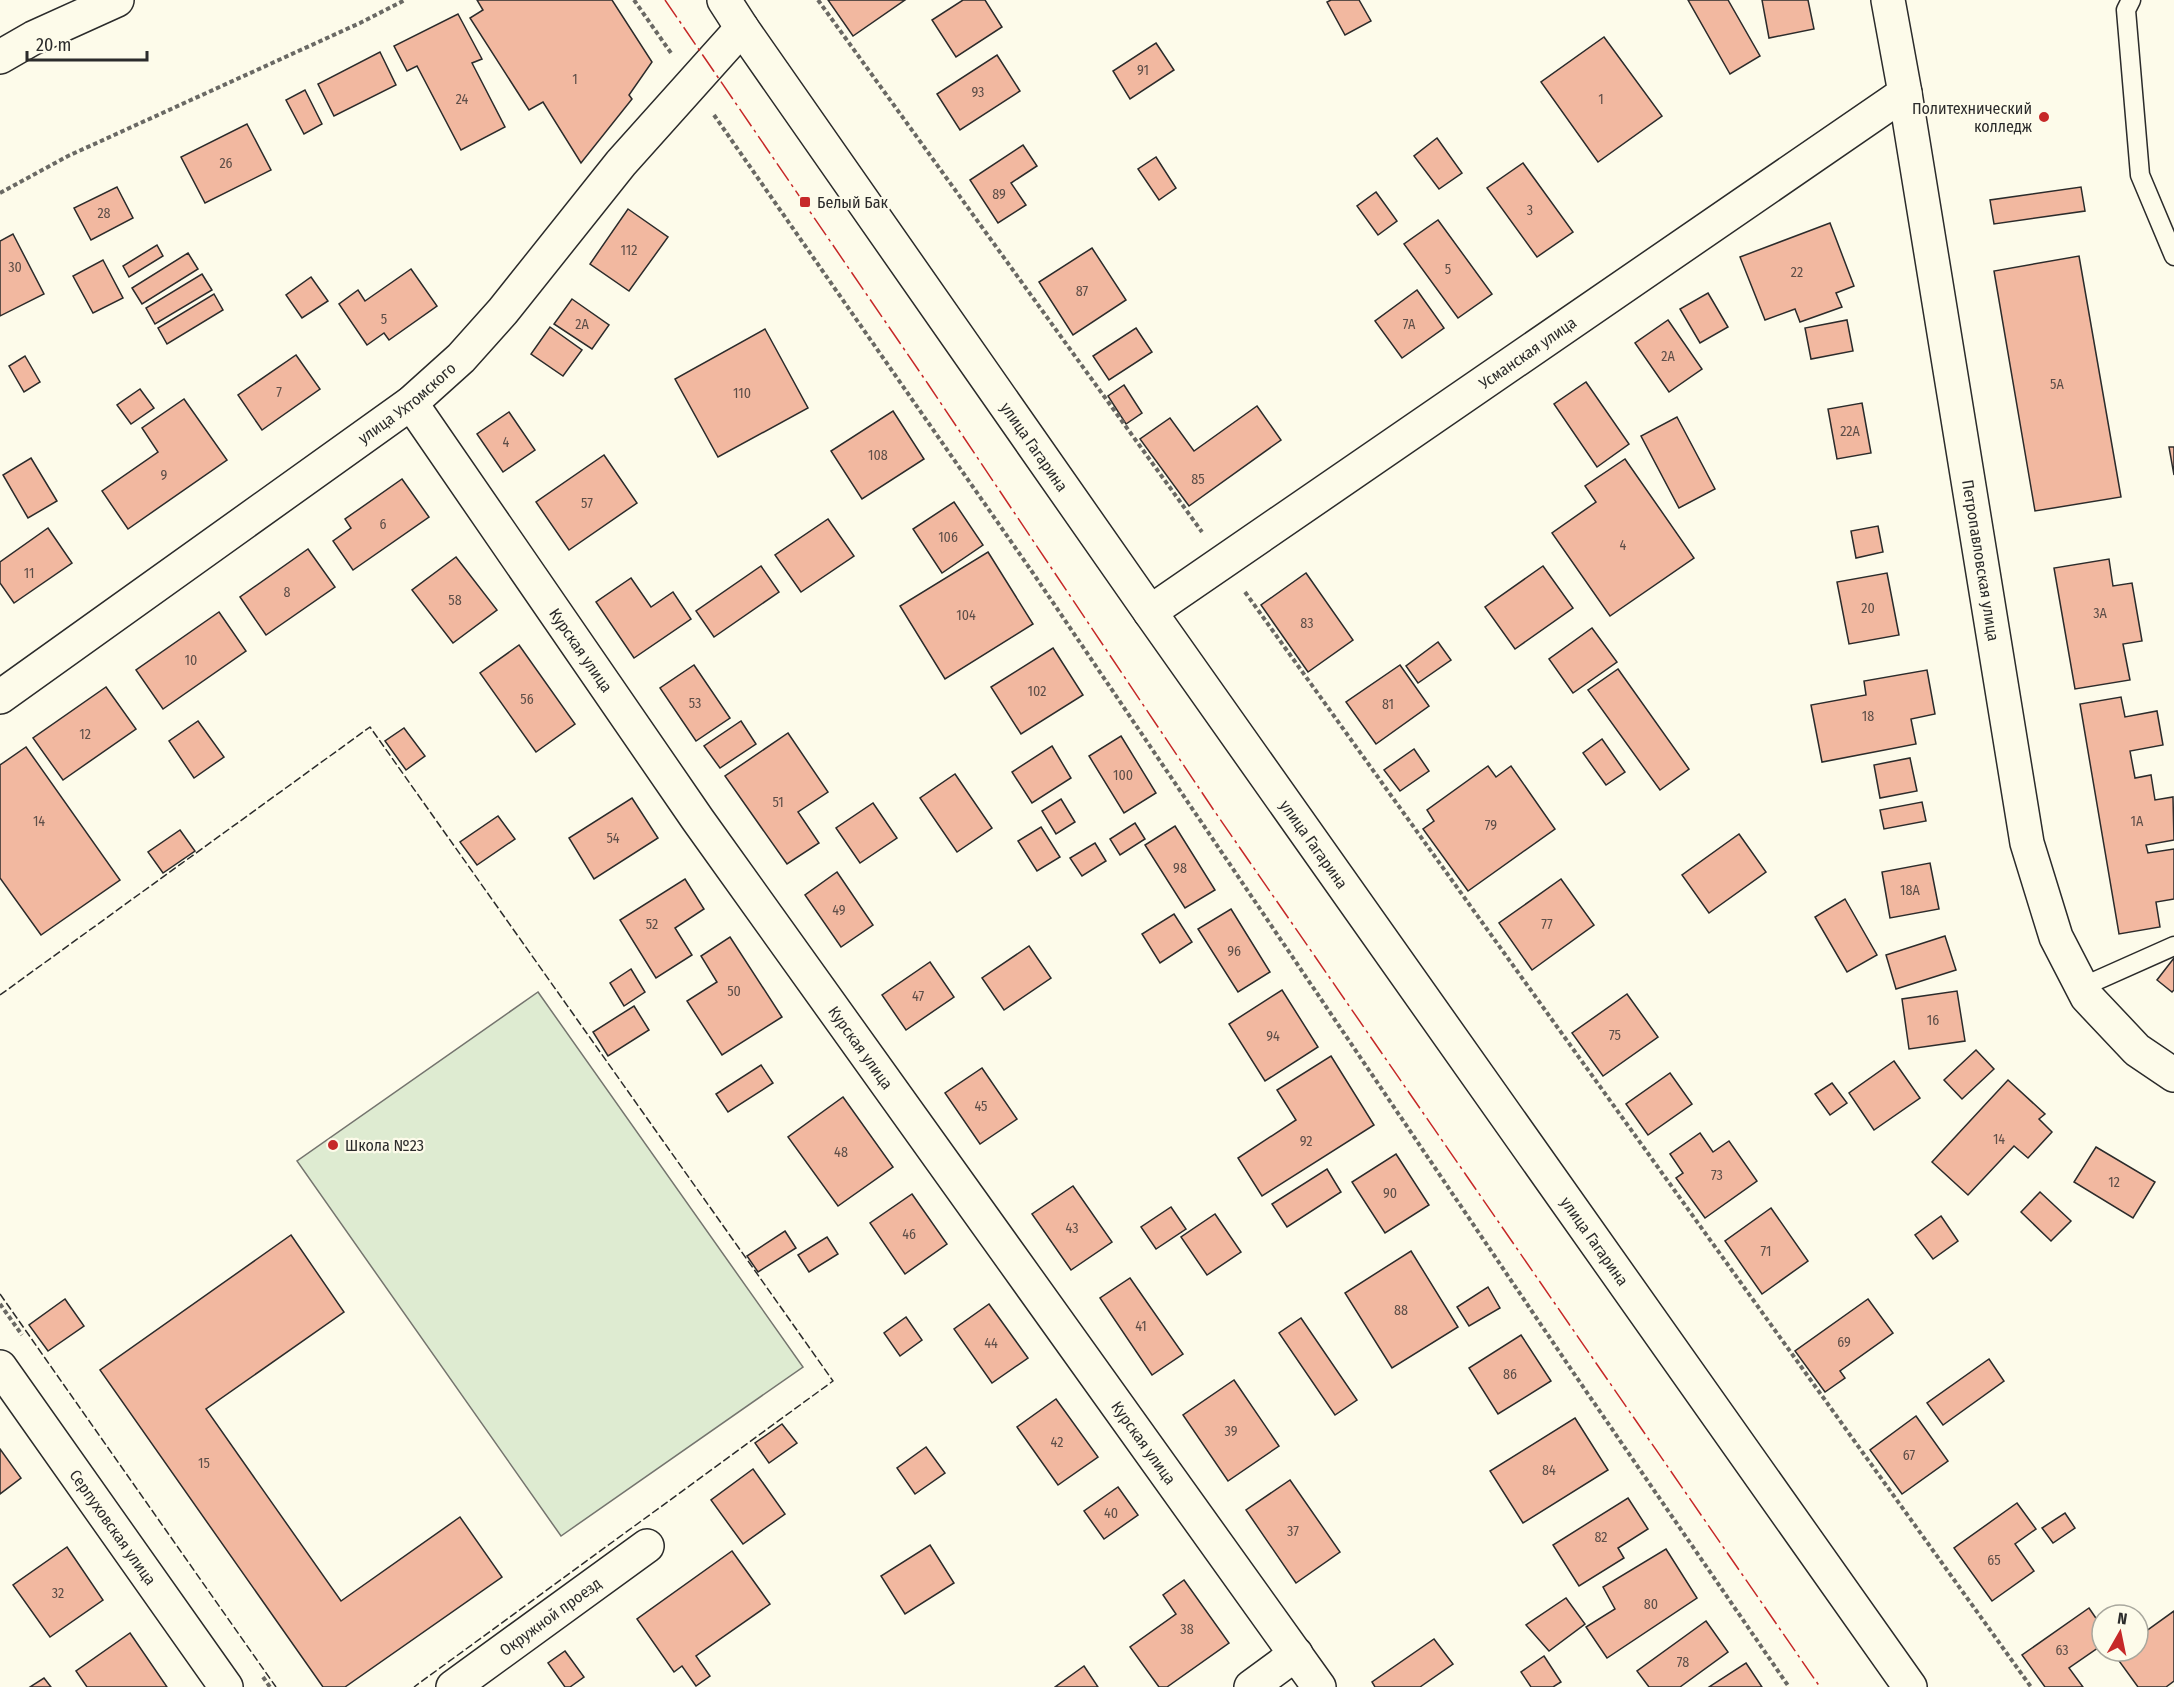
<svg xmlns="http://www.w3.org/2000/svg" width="2174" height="1687" viewBox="0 0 2174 1687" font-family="'Fira Sans Condensed',sans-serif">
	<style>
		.green { fill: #deebd1; stroke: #74746e; stroke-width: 1.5 }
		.building { fill: #f2b8a0; stroke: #2b2b2b; stroke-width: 1.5 }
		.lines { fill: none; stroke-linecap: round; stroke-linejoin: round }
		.lane-casing { stroke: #2b2b2b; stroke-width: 21 }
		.street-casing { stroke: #2b2b2b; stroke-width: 36 }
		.secondary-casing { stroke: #2b2b2b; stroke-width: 36 }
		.primary-casing { stroke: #2b2b2b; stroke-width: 36 }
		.path { stroke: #6a6964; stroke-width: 4; stroke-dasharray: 4.5 3; stroke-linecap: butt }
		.lane { stroke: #fdfbea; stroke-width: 18 }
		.street { stroke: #fdfbea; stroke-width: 33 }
		.secondary { stroke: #fdfbea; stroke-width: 33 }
		.primary { stroke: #fdfbea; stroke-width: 33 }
		.fence { stroke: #2b2b2b; stroke-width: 1.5; stroke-dasharray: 8 3; stroke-linecap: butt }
		.power { stroke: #c62828; stroke-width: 1.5; stroke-dasharray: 21 4.5 3 4.5; stroke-linecap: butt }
		.poi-dot { fill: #c62828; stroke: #fdfbea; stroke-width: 2 }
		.labels { text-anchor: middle; stroke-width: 4.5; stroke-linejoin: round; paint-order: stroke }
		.number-label { font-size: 14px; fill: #5d4e48 }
		.poi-label { font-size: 16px; fill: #2b2b2b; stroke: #fdfbea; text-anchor: start }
		.street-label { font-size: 16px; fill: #2b2b2b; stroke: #fdfbea }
	</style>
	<rect width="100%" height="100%" fill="#fdfbea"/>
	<polygon class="green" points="538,992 803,1367 561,1536 297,1161"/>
	<g class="building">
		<polygon points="477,0 612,0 652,62 629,95 632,99 581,163 543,102 529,110 470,18 483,10"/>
		<polygon points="828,0 905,0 853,36"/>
		<polygon points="963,0 985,0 1002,27 956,57 932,20"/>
		<polygon points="1331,0 1359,0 1371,21 1345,35 1327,2"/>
		<polygon points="1688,0 1728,0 1760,56 1730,74"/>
		<polygon points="1762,0 1808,0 1814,29 1769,38"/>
		<polygon points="458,14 482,59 472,63 505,127 461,150 417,66 407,71 394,46"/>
		<polygon points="1604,37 1662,116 1598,162 1541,82"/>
		<polygon points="1156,43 1174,70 1130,99 1113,71"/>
		<polygon points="380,52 396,85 334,116 318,84"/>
		<polygon points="997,55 1020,91 960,130 937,94"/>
		<polygon points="305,90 322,124 304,134 286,100"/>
		<polygon points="247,124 271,170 205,203 181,157"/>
		<polygon points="1437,138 1462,173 1439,189 1414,156"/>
		<polygon points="1023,145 1037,166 1011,183 1026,205 998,223 970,180"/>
		<polygon points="1156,157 1176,188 1159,200 1138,169"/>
		<polygon points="1523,163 1573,232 1537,257 1487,188"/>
		<polygon points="117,187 133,218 91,240 74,208"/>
		<polygon points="2081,187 2085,211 1994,224 1990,200"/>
		<polygon points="1376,192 1397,221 1378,235 1357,206"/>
		<polygon points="628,209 668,237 629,291 590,264"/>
		<polygon points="1438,220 1492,294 1458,318 1404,244"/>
		<polygon points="1830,223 1854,286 1836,293 1842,307 1800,322 1795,309 1765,320 1740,257"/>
		<polygon points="13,234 44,294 0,316 0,241"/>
		<polygon points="157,245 163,256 129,277 123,266"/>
		<polygon points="1092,248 1126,300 1073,335 1039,282"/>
		<polygon points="188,253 198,269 142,304 132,288"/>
		<polygon points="2079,256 2121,497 2035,511 1994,271"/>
		<polygon points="103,260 123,298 93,313 73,276"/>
		<polygon points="411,269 437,306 389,340 384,333 367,345 339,304 358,290 365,301"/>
		<polygon points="202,274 212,290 155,324 146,308"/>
		<polygon points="311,277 328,301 302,318 286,295"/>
		<polygon points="1417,290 1444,328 1402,358 1375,321"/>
		<polygon points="1708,293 1728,327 1700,343 1680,309"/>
		<polygon points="214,294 223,310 167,344 158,328"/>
		<polygon points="572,299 609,325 592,349 554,324"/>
		<polygon points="1668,320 1702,369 1669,392 1635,343"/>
		<polygon points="1847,320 1853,351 1811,359 1805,328"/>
		<polygon points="550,327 582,350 563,376 531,354"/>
		<polygon points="1136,328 1152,352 1109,380 1093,356"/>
		<polygon points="765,329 808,408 718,457 675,379"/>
		<polygon points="296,355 320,389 262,430 238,395"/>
		<polygon points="25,356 40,382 24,392 9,366"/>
		<polygon points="1586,382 1629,444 1597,467 1554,404"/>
		<polygon points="1124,385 1142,413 1126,424 1108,396"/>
		<polygon points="140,389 154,408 131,424 117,405"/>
		<polygon points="184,399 227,460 128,529 102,491 158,452 142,428"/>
		<polygon points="1862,403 1871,453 1837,459 1828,409"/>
		<polygon points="1257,406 1281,440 1189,506 1140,439 1170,418 1194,451"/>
		<polygon points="893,411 924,459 862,499 831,451"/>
		<polygon points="509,412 535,450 503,472 477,434"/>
		<polygon points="1677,417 1715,489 1679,508 1641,436"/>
		<polygon points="2169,447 2174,447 2174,475"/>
		<polygon points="604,455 637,503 569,550 536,502"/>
		<polygon points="31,458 57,501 28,518 3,475"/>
		<polygon points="1625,459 1694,558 1610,616 1552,533 1596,502 1585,486"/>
		<polygon points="402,479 429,517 353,570 333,541 351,528 345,519"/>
		<polygon points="954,502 983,545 942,573 913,529"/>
		<polygon points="828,519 854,556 801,592 775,555"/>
		<polygon points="1878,526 1883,552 1856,558 1851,531"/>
		<polygon points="48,528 72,563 14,603 0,583 0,562"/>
		<polygon points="308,549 335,587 266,635 240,597"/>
		<polygon points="988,552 1033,624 945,679 900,606"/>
		<polygon points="456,557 497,610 453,643 412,590"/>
		<polygon points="2109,559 2113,586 2132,583 2142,641 2123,644 2130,680 2075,689 2054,568"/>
		<polygon points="761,566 779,592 714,637 696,611"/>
		<polygon points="1543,566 1573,608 1515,649 1485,607"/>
		<polygon points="1306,573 1353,640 1308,672 1261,605"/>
		<polygon points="1887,573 1899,635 1849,644 1837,582"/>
		<polygon points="631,578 651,607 673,592 691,619 634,658 596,602"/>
		<polygon points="219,612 246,651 163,709 136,670"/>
		<polygon points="1592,628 1617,662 1573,693 1549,659"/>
		<polygon points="1438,642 1451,660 1418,683 1406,666"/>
		<polygon points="519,645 575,724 536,752 480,673"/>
		<polygon points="1053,648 1083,695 1021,734 991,687"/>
		<polygon points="694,665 730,718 696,741 660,688"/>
		<polygon points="1400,665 1429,706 1376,744 1346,702"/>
		<polygon points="1618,669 1689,769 1660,790 1588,690"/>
		<polygon points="1927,670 1935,714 1911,719 1916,744 1822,762 1811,705 1866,695 1864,681"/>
		<polygon points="106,687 136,729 63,780 33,738"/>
		<polygon points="2121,697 2125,717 2157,711 2163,745 2130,751 2135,778 2151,775 2155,800 2173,797 2174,840 2146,845 2148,853 2174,849 2174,899 2156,902 2160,927 2119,934 2080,704"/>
		<polygon points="198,721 224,757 194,778 169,741"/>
		<polygon points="741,721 756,744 720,768 704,746"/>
		<polygon points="404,728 425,756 406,770 385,741"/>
		<polygon points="788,733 828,792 798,812 819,843 787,864 725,776"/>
		<polygon points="1121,736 1156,793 1124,813 1089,756"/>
		<polygon points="1602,739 1625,772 1606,785 1583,753"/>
		<polygon points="1052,746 1071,778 1032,803 1012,772"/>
		<polygon points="26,747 120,880 41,935 0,878 0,765"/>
		<polygon points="1414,749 1429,771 1400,791 1384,770"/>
		<polygon points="1910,758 1917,791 1880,798 1874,765"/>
		<polygon points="1488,766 1496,777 1511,766 1555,829 1468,891 1423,829 1434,821 1427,810"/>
		<polygon points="955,774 992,828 957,852 920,798"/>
		<polygon points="632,798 658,838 594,879 569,838"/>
		<polygon points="1061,799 1075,822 1056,834 1042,811"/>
		<polygon points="1922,802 1926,821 1884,829 1880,810"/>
		<polygon points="873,803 897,838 860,863 836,828"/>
		<polygon points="498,816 515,839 477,865 460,842"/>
		<polygon points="1135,823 1145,839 1120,855 1110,839"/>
		<polygon points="1175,826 1215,890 1185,908 1145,845"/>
		<polygon points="1041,827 1060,857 1037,871 1018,841"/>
		<polygon points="180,830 195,851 163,873 148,852"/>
		<polygon points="1739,834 1766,872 1709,913 1682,875"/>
		<polygon points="1095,843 1106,861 1082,876 1070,858"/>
		<polygon points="1930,863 1939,909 1890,918 1882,872"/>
		<polygon points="837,872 873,925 841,947 805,895"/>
		<polygon points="685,879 704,909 675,928 692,955 656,978 620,920"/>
		<polygon points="1561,879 1594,925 1532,970 1499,923"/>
		<polygon points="1845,899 1877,955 1847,972 1815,917"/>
		<polygon points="1231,909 1270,972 1238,992 1198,929"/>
		<polygon points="1174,914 1192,942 1160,963 1142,934"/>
		<polygon points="1945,936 1956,970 1896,989 1886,955"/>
		<polygon points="730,937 782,1017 722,1055 687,1001 717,982 701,956"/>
		<polygon points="1029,946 1051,978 1004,1010 982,978"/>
		<polygon points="2174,958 2174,990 2172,992 2157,980"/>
		<polygon points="930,962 954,997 906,1030 882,995"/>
		<polygon points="631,969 645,992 624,1006 610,983"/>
		<polygon points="1282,990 1318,1047 1265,1081 1229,1024"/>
		<polygon points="1957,991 1965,1041 1909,1049 1902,999"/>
		<polygon points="1627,994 1658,1037 1603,1076 1572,1033"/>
		<polygon points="634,1006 649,1030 608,1056 593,1032"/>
		<polygon points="1976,1050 1994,1069 1962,1099 1944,1080"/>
		<polygon points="1331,1056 1374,1125 1262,1196 1238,1158 1296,1120 1277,1090"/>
		<polygon points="1894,1061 1920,1098 1874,1130 1849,1093"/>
		<polygon points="761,1065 773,1083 728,1112 716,1094"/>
		<polygon points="982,1068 1017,1119 980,1144 945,1093"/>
		<polygon points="1670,1073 1692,1104 1648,1135 1626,1104"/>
		<polygon points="2008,1080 2045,1114 2039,1119 2052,1132 2028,1158 2014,1146 1968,1195 1932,1162"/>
		<polygon points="1832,1083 1847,1103 1830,1115 1815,1094"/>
		<polygon points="843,1097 893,1167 838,1206 788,1137"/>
		<polygon points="1700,1133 1713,1152 1729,1141 1757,1181 1705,1218 1676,1178 1683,1173 1670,1154"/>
		<polygon points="2096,1147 2155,1182 2133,1218 2074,1182"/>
		<polygon points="1396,1154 1429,1205 1385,1233 1352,1182"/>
		<polygon points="1327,1169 1341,1192 1287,1227 1272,1204"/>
		<polygon points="1073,1186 1112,1242 1071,1270 1032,1214"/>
		<polygon points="2040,1192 2071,1221 2051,1241 2021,1212"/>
		<polygon points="912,1194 947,1244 905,1274 870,1223"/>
		<polygon points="1171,1207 1186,1229 1156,1249 1141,1227"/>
		<polygon points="1771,1208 1808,1261 1762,1294 1725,1241"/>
		<polygon points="1215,1214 1241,1252 1207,1275 1181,1237"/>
		<polygon points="1941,1216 1958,1241 1933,1259 1915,1235"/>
		<polygon points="785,1231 796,1248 758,1272 747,1256"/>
		<polygon points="291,1235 344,1312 206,1409 341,1601 460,1517 502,1577 345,1687 323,1687 100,1370"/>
		<polygon points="827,1237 838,1254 809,1272 798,1255"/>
		<polygon points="1411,1251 1458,1327 1392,1368 1345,1293"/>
		<polygon points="1130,1278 1183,1354 1152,1375 1100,1298"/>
		<polygon points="1488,1287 1500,1308 1469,1326 1457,1307"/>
		<polygon points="65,1299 84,1326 48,1351 29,1325"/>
		<polygon points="1868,1299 1893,1333 1840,1371 1845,1378 1825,1392 1795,1351"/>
		<polygon points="989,1304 1028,1358 992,1383 954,1329"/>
		<polygon points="906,1317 922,1340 900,1356 884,1333"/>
		<polygon points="1301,1318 1357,1400 1335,1415 1279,1333"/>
		<polygon points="1521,1335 1551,1381 1498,1414 1469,1368"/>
		<polygon points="1989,1359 2004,1381 1943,1425 1927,1403"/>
		<polygon points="1234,1380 1279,1446 1228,1481 1183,1415"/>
		<polygon points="1056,1399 1098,1457 1058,1485 1017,1427"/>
		<polygon points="1916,1416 1948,1461 1902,1494 1870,1450"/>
		<polygon points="1575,1418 1608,1470 1523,1523 1490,1471"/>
		<polygon points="782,1424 797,1443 769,1463 755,1443"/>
		<polygon points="926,1447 945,1473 915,1494 897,1468"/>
		<polygon points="0,1449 21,1478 0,1494"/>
		<polygon points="753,1469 785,1514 743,1544 711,1500"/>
		<polygon points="1290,1480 1340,1552 1296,1583 1246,1510"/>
		<polygon points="1118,1487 1138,1515 1104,1539 1084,1511"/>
		<polygon points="1628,1498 1648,1529 1618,1548 1624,1558 1579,1586 1553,1545"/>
		<polygon points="2017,1503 2036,1529 2015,1544 2034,1571 1992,1601 1954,1548"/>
		<polygon points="2065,1513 2075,1528 2053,1543 2042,1528"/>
		<polygon points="930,1545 954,1583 905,1614 881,1576"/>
		<polygon points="67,1547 103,1600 50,1637 13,1585"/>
		<polygon points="1666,1549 1697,1598 1607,1658 1586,1627 1615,1609 1603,1587"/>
		<polygon points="732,1551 770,1604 696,1656 710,1676 696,1686 682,1666 674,1672 637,1619"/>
		<polygon points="1184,1580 1229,1643 1167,1687 1159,1687 1130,1647 1176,1614 1163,1595"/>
		<polygon points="1566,1598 1585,1624 1549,1651 1526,1625"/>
		<polygon points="2089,1608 2102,1627 2102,1645 2069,1668 2083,1687 2045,1687 2022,1655"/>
		<polygon points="2174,1611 2174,1681 2166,1687 2138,1687 2114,1654 2118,1651 2138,1651 2138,1637"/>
		<polygon points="1706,1621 1728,1652 1680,1687 1649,1687 1637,1671"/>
		<polygon points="130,1633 167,1687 87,1687 76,1671"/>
		<polygon points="1434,1639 1453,1664 1420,1687 1375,1687 1372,1682"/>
		<polygon points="565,1651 584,1677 570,1687 565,1687 548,1663"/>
		<polygon points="1544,1656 1561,1682 1553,1687 1531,1687 1521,1672"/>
		<polygon points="1746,1663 1762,1687 1709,1687"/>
		<polygon points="1084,1666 1098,1687 1055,1687"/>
		<polygon points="44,1678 51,1687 30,1687"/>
	</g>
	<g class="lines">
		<g class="lane-casing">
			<g id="lane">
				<polyline points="2131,0 2126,10 2140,175 2174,256"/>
				<polyline points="2082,987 2174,946"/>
			</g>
		</g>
		<g class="street-casing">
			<g id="street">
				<path id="s1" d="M 1888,0 L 1905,93 L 2027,843 L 2056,937 L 2087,997 L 2137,1050 L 2174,1075"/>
				<path id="s2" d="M 411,403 L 698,820 L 1319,1687"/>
				<path id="s3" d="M 1150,612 L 1905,93"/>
				<path id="s4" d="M 0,697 L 411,403 L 461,358 L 503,311 L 621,163 L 742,28"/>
				<path id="s5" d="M 0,1367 L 226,1687"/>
				<path id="s6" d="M 453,1687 L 647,1546"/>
				<polyline points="1251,1687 1296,1654"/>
			</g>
		</g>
		<g class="secondary-casing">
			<polyline id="secondary" points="0,57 33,38 117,0"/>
		</g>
		<g class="primary-casing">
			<g id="primary">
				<path id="s7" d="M 724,0 L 742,28 L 1150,612 L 1910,1687"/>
			</g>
		</g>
		<g class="path">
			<polyline points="634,0 671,53"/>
			<polyline points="818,0 1202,532"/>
			<polyline points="714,115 1035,576 1577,1378 1789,1687"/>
			<polyline points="0,193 68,156 360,23 405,0"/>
			<polyline points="1245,592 2031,1687"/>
			<polyline points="0,1304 22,1335"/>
			<polyline points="263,1677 270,1687"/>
		</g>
		<use href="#lane" class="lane"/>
		<use href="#street" class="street"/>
		<use href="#secondary" class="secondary"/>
		<use href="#primary" class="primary"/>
		<g class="fence">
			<polyline points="0,995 370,727 833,1381 414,1687"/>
			<polyline points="0,1294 276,1687"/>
		</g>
		<polyline class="power" points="665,0 928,384 1213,809 1820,1687"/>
	</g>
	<g class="poi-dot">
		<circle cx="2044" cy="117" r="6"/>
		<rect x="799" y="196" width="12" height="12" rx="3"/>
		<circle cx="333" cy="1145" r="6"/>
	</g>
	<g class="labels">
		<g class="number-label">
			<text x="1143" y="75">91</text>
			<text x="575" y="84">1</text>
			<text x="978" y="97">93</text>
			<text x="462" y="104">24</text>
			<text x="1601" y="104">1</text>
			<text x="226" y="168">26</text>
			<text x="999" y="199">89</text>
			<text x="1530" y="215">3</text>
			<text x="104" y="218">28</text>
			<text x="629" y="255">112</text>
			<text x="15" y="272">30</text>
			<text x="1448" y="274">5</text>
			<text x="1797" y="277">22</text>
			<text x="1082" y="296">87</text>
			<text x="384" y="324">5</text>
			<text x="582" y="329">2А</text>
			<text x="1409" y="329">7А</text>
			<text x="1668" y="361">2А</text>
			<text x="2057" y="389">5А</text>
			<text x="279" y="397">7</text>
			<text x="742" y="398">110</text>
			<text x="1850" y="436">22А</text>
			<text x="506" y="447">4</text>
			<text x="878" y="460">108</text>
			<text x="164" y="480">9</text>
			<text x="1198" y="484">85</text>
			<text x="587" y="508">57</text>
			<text x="383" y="529">6</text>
			<text x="948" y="542">106</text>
			<text x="1623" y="550">4</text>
			<text x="29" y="578">11</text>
			<text x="287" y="597">8</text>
			<text x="455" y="605">58</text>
			<text x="1868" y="613">20</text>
			<text x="2100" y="618">3А</text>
			<text x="966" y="620">104</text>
			<text x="1307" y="628">83</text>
			<text x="191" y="665">10</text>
			<text x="1037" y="696">102</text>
			<text x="527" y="704">56</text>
			<text x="695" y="708">53</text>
			<text x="1388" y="709">81</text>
			<text x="1868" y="721">18</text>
			<text x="85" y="739">12</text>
			<text x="1123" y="780">100</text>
			<text x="778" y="807">51</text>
			<text x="39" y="826">14</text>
			<text x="2137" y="826">1А</text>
			<text x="1491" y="830">79</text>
			<text x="613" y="843">54</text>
			<text x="1180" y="873">98</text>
			<text x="1910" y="895">18А</text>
			<text x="839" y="915">49</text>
			<text x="652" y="929">52</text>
			<text x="1547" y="929">77</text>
			<text x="1234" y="956">96</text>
			<text x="734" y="996">50</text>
			<text x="918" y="1001">47</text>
			<text x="1933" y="1025">16</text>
			<text x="1615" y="1040">75</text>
			<text x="1273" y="1041">94</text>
			<text x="981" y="1111">45</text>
			<text x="1999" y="1144">14</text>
			<text x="1306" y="1146">92</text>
			<text x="841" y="1157">48</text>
			<text x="1717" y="1180">73</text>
			<text x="2114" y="1187">12</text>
			<text x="1390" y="1198">90</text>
			<text x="1072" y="1233">43</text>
			<text x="909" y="1239">46</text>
			<text x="1766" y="1256">71</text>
			<text x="1401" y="1315">88</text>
			<text x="1141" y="1331">41</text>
			<text x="1844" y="1347">69</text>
			<text x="991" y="1348">44</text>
			<text x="1510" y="1379">86</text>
			<text x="1231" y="1436">39</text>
			<text x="1057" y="1447">42</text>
			<text x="1909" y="1460">67</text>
			<text x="204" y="1468">15</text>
			<text x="1549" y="1475">84</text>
			<text x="1111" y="1518">40</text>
			<text x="1293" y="1536">37</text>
			<text x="1601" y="1542">82</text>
			<text x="1994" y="1565">65</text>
			<text x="58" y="1598">32</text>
			<text x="1651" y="1609">80</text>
			<text x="1187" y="1634">38</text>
			<text x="2062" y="1655">63</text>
			<text x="1683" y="1667">78</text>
		</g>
		<g class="poi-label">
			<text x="2032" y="114" text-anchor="end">Политехнический<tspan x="2032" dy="18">колледж</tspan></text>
			<text x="817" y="208">Белый Бак</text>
			<text x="345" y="1151">Школа №23</text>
		</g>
		<g class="street-label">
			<text dy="6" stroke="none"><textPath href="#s3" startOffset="458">Усманская улица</textPath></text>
			<text dy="6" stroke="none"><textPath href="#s4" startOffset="502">улица Ухтомского</textPath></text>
			<text dy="6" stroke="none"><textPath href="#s7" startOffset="544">улица Гагарина</textPath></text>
			<text dy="6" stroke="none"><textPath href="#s1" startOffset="568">Петропавловская улица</textPath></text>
			<text dy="6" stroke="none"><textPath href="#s2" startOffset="300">Курская улица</textPath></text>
			<text dy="6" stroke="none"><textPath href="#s7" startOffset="1030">улица Гагарина</textPath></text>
			<text dy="6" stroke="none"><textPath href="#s2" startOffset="786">Курская улица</textPath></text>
			<text dy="6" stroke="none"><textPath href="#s7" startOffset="1516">улица Гагарина</textPath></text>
			<text dy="6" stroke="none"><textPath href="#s2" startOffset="1272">Курская улица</textPath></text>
			<text dy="6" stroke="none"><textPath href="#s5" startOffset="196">Серпуховская улица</textPath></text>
			<text dy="6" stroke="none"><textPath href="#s6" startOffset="120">Окружной проезд</textPath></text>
		</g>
	</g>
	<g transform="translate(2120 1633) rotate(9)"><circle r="28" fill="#fdfbea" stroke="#a9a89e" stroke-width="1.5"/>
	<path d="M0-4.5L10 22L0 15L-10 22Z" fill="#c62828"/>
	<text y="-9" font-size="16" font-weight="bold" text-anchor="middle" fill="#2b2b2b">N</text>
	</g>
	<path d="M27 51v9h120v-9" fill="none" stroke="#2b2b2b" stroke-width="3"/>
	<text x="36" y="51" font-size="18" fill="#2b2b2b" stroke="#fdfbea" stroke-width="4.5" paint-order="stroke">20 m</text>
</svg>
